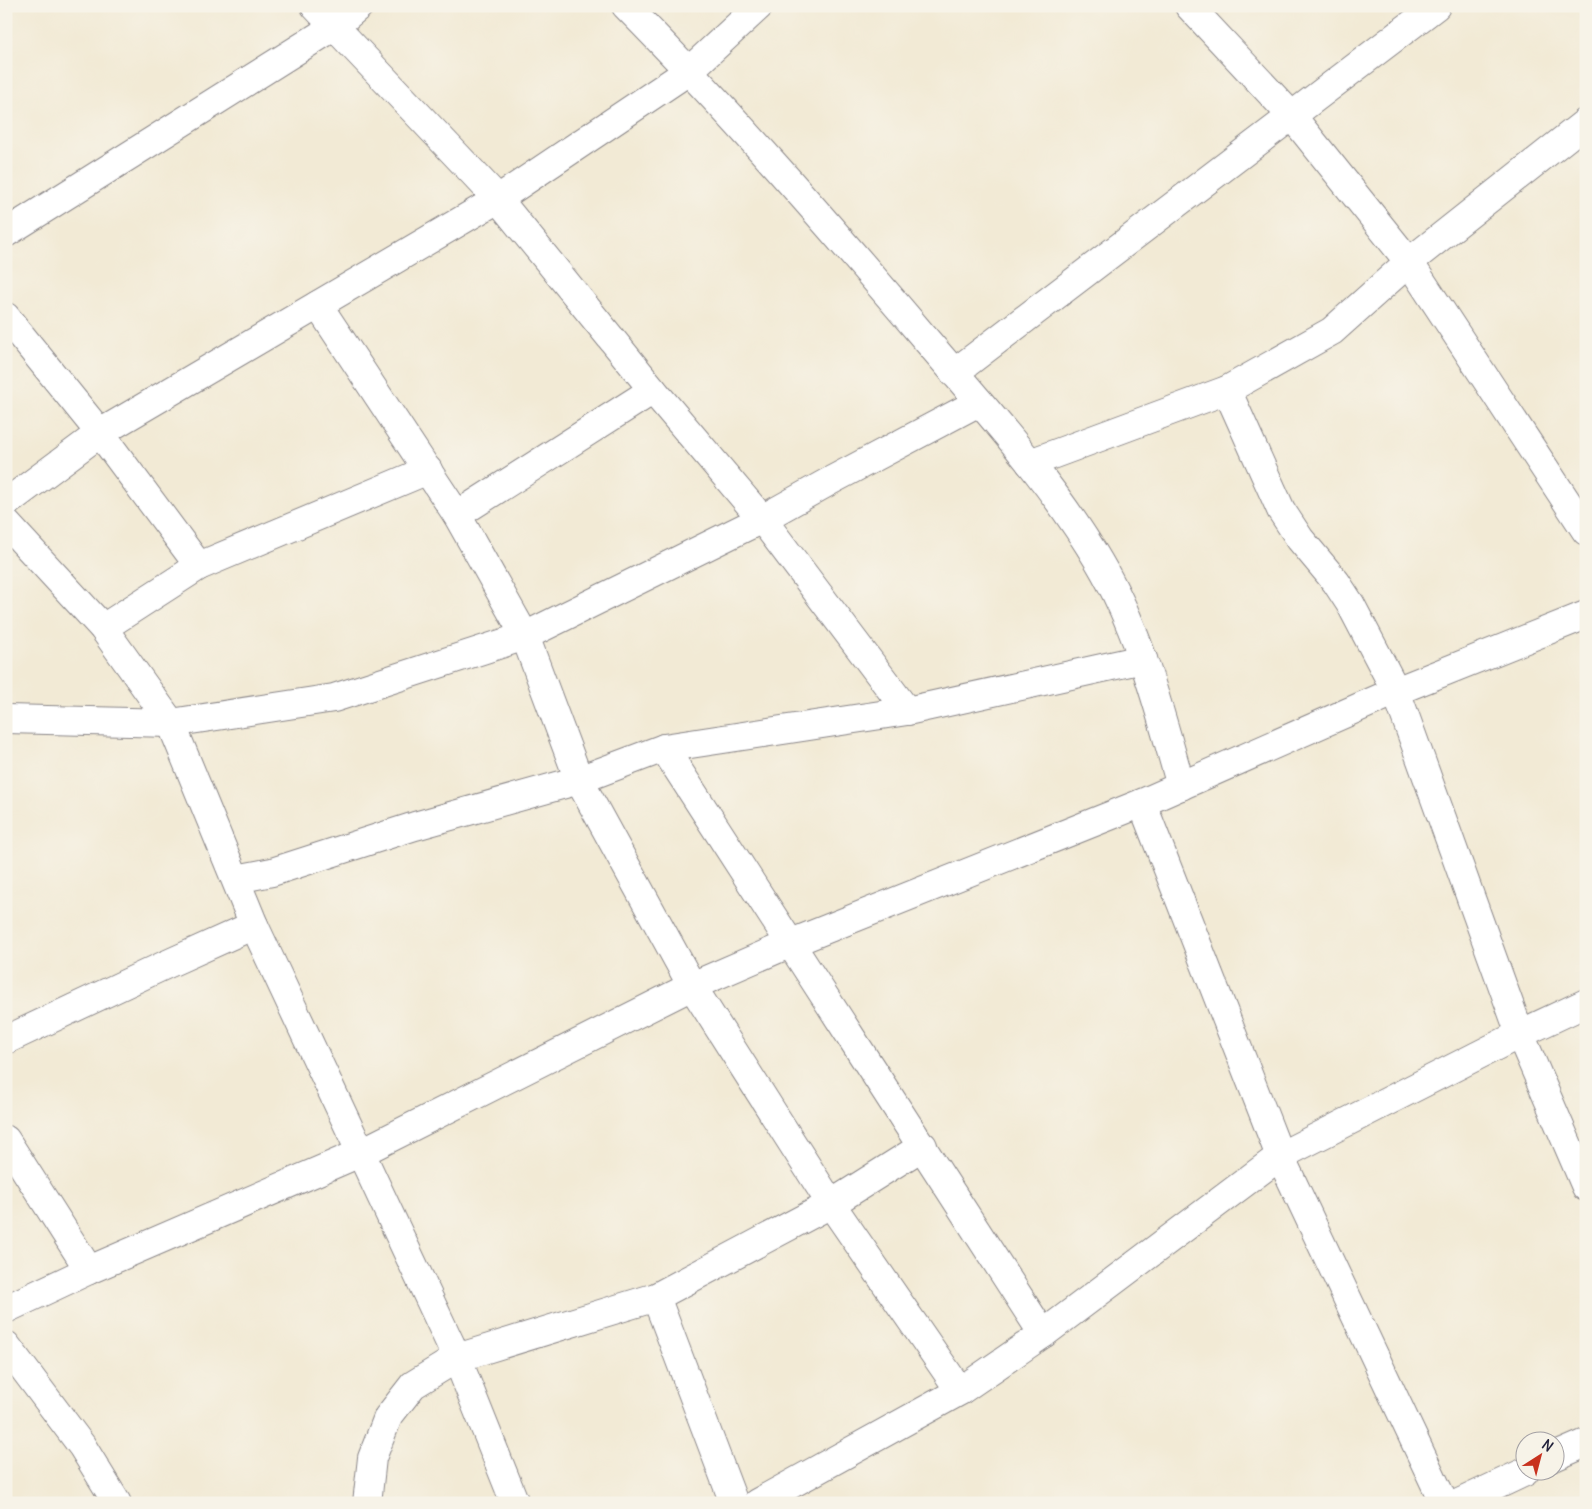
<svg xmlns="http://www.w3.org/2000/svg" width="1592" height="1509" viewBox="0 0 1592 1509" font-family="Delius,sans-serif">
	<style>
		.lines { fill: none; stroke-linecap: round; stroke-linejoin: round }
		.minor-casing { stroke: #8a8688; stroke-width: 30 }
		.minor { stroke: #fff; stroke-width: 28 }
	</style>
	<rect width="100%" height="100%" fill="#f7f3e8"/>
	<filter id="ink" filterUnits="userSpaceOnUse"><feTurbulence type="fractalNoise" baseFrequency=".02" numOctaves="2"/><feDisplacementMap in="SourceGraphic" scale="10" xChannelSelector="R" yChannelSelector="G"/><feConvolveMatrix kernelMatrix="1 2 1 2 8 2 1 2 1" color-interpolation-filters="sRGB"/></filter>
	<filter id="wash" filterUnits="userSpaceOnUse"><feTurbulence type="fractalNoise" baseFrequency=".0096" numOctaves="4" result="noise"/><feDisplacementMap in="SourceGraphic" scale="20" xChannelSelector="R" yChannelSelector="G"/><feGaussianBlur stdDeviation="1.12" result="paint"/><feColorMatrix in="noise" values="0 0 0 0 0 0 0 0 0 0 0 0 0 0 0 0 0 1.4 0 .05"/><feComposite in="paint" operator="in"/></filter>
	<g filter="url(#wash)">
		<rect width="100%" height="100%" fill="#f2ead5"/>
	</g>
	<g filter="url(#ink)">
		<g class="lines">
			<g class="minor-casing">
				<g id="minor">
					<polyline points="315,6 498,199 653,390 762,519 907,711 1143,659"/>
					<path d="M 626,6 C 730,111 827,223 923,336 C 984,408 1051,480 1099,562 C 1140,631 1159,710 1181,786"/>
					<polyline points="1189,6 1291,115 1409,262 1586,531"/>
					<polyline points="6,233 335,26 359,6"/>
					<polyline points="318,305 457,515 525,636 579,780 692,986 831,1204 960,1391"/>
					<polyline points="6,317 100,433 199,566 428,470"/>
					<polyline points="954,373 1436,6"/>
					<polyline points="1227,390 1281,510 1300,539 1336,582 1351,605 1396,691 1520,1034 1586,1187"/>
					<polyline points="1030,463 1227,390 1332,331 1409,262 1586,122"/>
					<polyline points="6,503 100,433 498,199 690,70 759,6"/>
					<polyline points="457,515 653,390"/>
					<polyline points="6,523 103,628 171,723 254,925 457,1358 515,1503"/>
					<polyline points="103,628 199,566"/>
					<polyline points="6,719 171,723 334,698 525,636 762,519 830,481 979,402"/>
					<path d="M 664,748 C 789,944 918,1138 1043,1334"/>
					<polyline points="1142,803 1280,1156 1444,1503"/>
					<polyline points="236,879 272,872 415,826 579,780 664,748 907,711"/>
					<polyline points="6,1040 163,966 254,925"/>
					<polyline points="6,1140 89,1270"/>
					<polyline points="656,1297 734,1503"/>
					<polyline points="6,1309 89,1270 360,1153 692,986 789,944 1142,803 1396,691 1586,615"/>
					<polyline points="6,1345 82,1446 117,1503"/>
					<polyline points="1554,1457 1586,1443"/>
					<polyline points="367,1503 372,1458 388,1417 413,1385 457,1358 656,1297 831,1204 923,1146"/>
					<polyline points="757,1503 960,1391 1043,1334 1280,1156 1520,1034 1586,1003"/>
					<polyline points="1459,1503 1525,1472"/>
				</g>
			</g>
			<use href="#minor" class="minor"/>
		</g>
	</g>
	<rect width="1592" height="1509" fill="none" stroke="#f7f3e8" stroke-width="25"/>
	<g transform="translate(1540 1456) rotate(36)"><circle r="24" fill="#f7f3e8" stroke="#a29fa3"/>
	<path d="M0-4L9 19L0 12L-9 19Z" fill="#c8321e"/>
	<text y="-8" font-size="14" font-weight="bold" text-anchor="middle" fill="#22223b">N</text>
	</g>
</svg>
